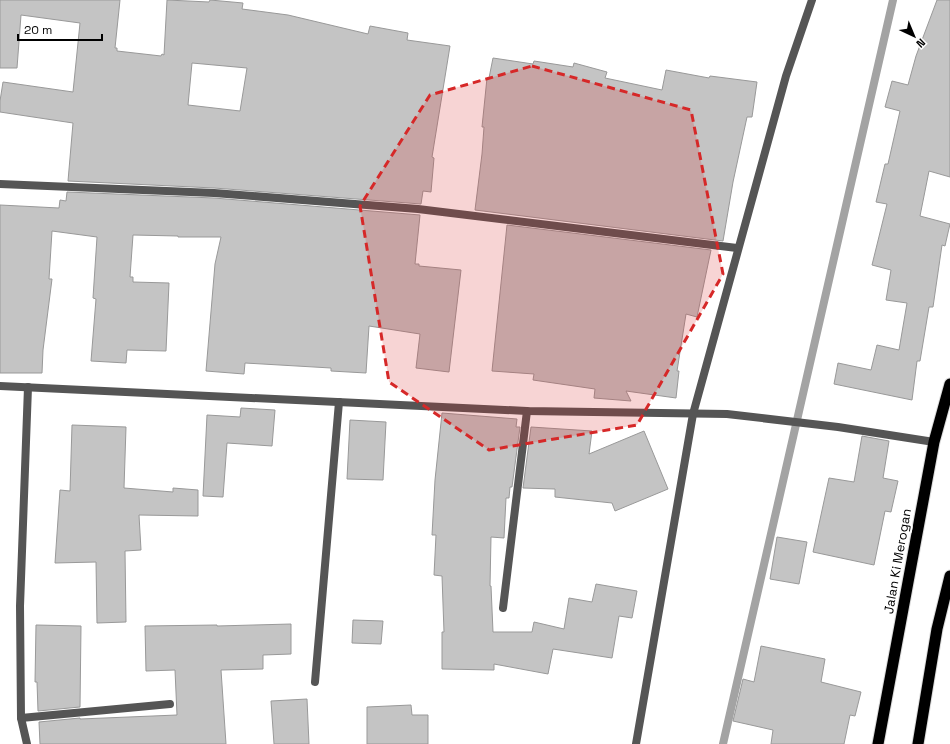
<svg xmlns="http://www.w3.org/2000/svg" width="950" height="744" viewBox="0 0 950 744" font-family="'Space Grotesk',sans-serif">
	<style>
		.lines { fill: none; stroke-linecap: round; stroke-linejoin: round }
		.stream { stroke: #a3a3a3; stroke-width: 8 }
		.building { fill: #c4c4c4; stroke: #999; fill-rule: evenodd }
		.trunk-casing { stroke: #dbdbdb; stroke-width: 13 }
		.minor { stroke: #555; stroke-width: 8 }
		.trunk { stroke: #000; stroke-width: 11 }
		.marked { fill: #d62828; fill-opacity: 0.2; stroke: #d62828; stroke-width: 3; stroke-dasharray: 8 5; stroke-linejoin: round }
		.labels { text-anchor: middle; stroke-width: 4; stroke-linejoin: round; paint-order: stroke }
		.street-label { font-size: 13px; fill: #000; stroke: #fff }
	</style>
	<rect width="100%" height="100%" fill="#fff"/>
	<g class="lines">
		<polyline class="stream" points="723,744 893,0"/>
	</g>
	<g class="building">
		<path d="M 0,0 L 120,0 L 115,48 L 117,48 L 117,51 L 161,56 L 162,54 L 164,55 L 167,0 L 209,2 L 210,0 L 243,3 L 242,9 L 288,15 L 368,34 L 370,26 L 408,33 L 407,40 L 450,46 L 432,157 L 434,158 L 431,192 L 423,191 L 421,204 L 214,188 L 68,181 L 73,123 L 0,112 L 0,101 L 3,82 L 73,92 L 80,23 L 21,15 L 17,68 L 0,68 ZM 192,63 L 247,68 L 240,111 L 188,105 Z"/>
		<polygon points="937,0 950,0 950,177 929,171 920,216 950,224 945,246 942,245 933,307 929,307 920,361 917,361 912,400 834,384 838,363 871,370 877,345 899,350 907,303 886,300 891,270 872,265 887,204 876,202 885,164 888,164 900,111 885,107 892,81 908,85 916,56"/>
		<polygon points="493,58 533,64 534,61 573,67 574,63 607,72 605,78 662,90 666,70 709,78 710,76 757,82 752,117 747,117 733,182 723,241 475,210 482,154 484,127 482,127 487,78 489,78"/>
		<polygon points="67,192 214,198 420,215 415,264 419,264 419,266 461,270 449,372 416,368 420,334 369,326 366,373 331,371 331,368 245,363 244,374 206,371 215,264 221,237 178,237 178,236 133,235 130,277 133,277 133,282 169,283 166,351 127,350 126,363 91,361 96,299 93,298 97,237 52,231 49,279 52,279 43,350 42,373 0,373 0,205 59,208 60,200 66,201"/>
		<polygon points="507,225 711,250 697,317 686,314 677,371 679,371 676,398 626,391 631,401 594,398 595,389 533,380 534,374 492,371"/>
		<polygon points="241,408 275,410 272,446 227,443 223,497 203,496 207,415 240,417"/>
		<polygon points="442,413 517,419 516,427 520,427 512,487 510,487 509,498 506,498 504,538 491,537 490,586 491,586 493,632 532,632 534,622 564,629 569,598 592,602 596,584 637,591 632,618 619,616 612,658 553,649 548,674 494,664 494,670 442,669 442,632 444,632 442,576 434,575 436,535 432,535 435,480"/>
		<polygon points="350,420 386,422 383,480 347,479"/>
		<polygon points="72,425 126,427 124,488 173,492 173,488 198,490 198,516 139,515 141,550 125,551 126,622 97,623 96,562 55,563 60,490 70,491"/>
		<polygon points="531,427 592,431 589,454 644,431 668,489 615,511 612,503 555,497 555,489 523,488"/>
		<polygon points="862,436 889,441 883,478 898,481 891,512 885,511 874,565 813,552 829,478 854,482"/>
		<polygon points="777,537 807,542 799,584 770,579"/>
		<polygon points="353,620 383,621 381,644 352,643"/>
		<polygon points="291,624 291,654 263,655 263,669 221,670 226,744 40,744 39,722 80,718 80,719 177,715 175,670 146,671 145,626 217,625 217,626"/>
		<polygon points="36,625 81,626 80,707 38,711 37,682 35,682"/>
		<polygon points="761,646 825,659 821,682 861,692 855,716 850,715 844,744 771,744 773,730 733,721 743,679 754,682"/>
		<polygon points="307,699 309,744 274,744 271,701"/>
		<polygon points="411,705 412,715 428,715 428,744 367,744 367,707"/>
	</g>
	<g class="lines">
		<g class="trunk-casing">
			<g id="trunk">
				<polyline points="878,744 934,442 950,384"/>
				<polyline points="918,744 937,629 950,576"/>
			</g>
		</g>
		<g class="minor">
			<polyline points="0,184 214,193 418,209 737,248"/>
			<polyline points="0,386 527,411 727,414 838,427 934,442"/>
			<polyline points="503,608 527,411"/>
			<polyline points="315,682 339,402"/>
			<polyline points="21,718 170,704"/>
			<polyline points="27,744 21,718 20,606 28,387"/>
			<polyline points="636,744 693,414 786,76 812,0"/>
		</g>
		<use href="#trunk" class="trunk"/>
	</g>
	<path class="marked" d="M 532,66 L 691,110 L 723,274 L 637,425 L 489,450 L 389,382 L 360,206 L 430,95 Z"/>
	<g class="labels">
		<g class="street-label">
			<text transform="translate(897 561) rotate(-80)" y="5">Jalan Ki Merogan</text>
		</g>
	</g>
	<g transform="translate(914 36) rotate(136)" stroke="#ffffff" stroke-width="3" paint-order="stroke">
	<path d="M0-3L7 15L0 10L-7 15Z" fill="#000000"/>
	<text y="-6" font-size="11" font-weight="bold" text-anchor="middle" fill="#000000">N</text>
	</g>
	<path d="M18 34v6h84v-6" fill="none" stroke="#000000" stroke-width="2"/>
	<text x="24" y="34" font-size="12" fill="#000000" stroke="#ffffff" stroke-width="3" paint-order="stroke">20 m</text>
</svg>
